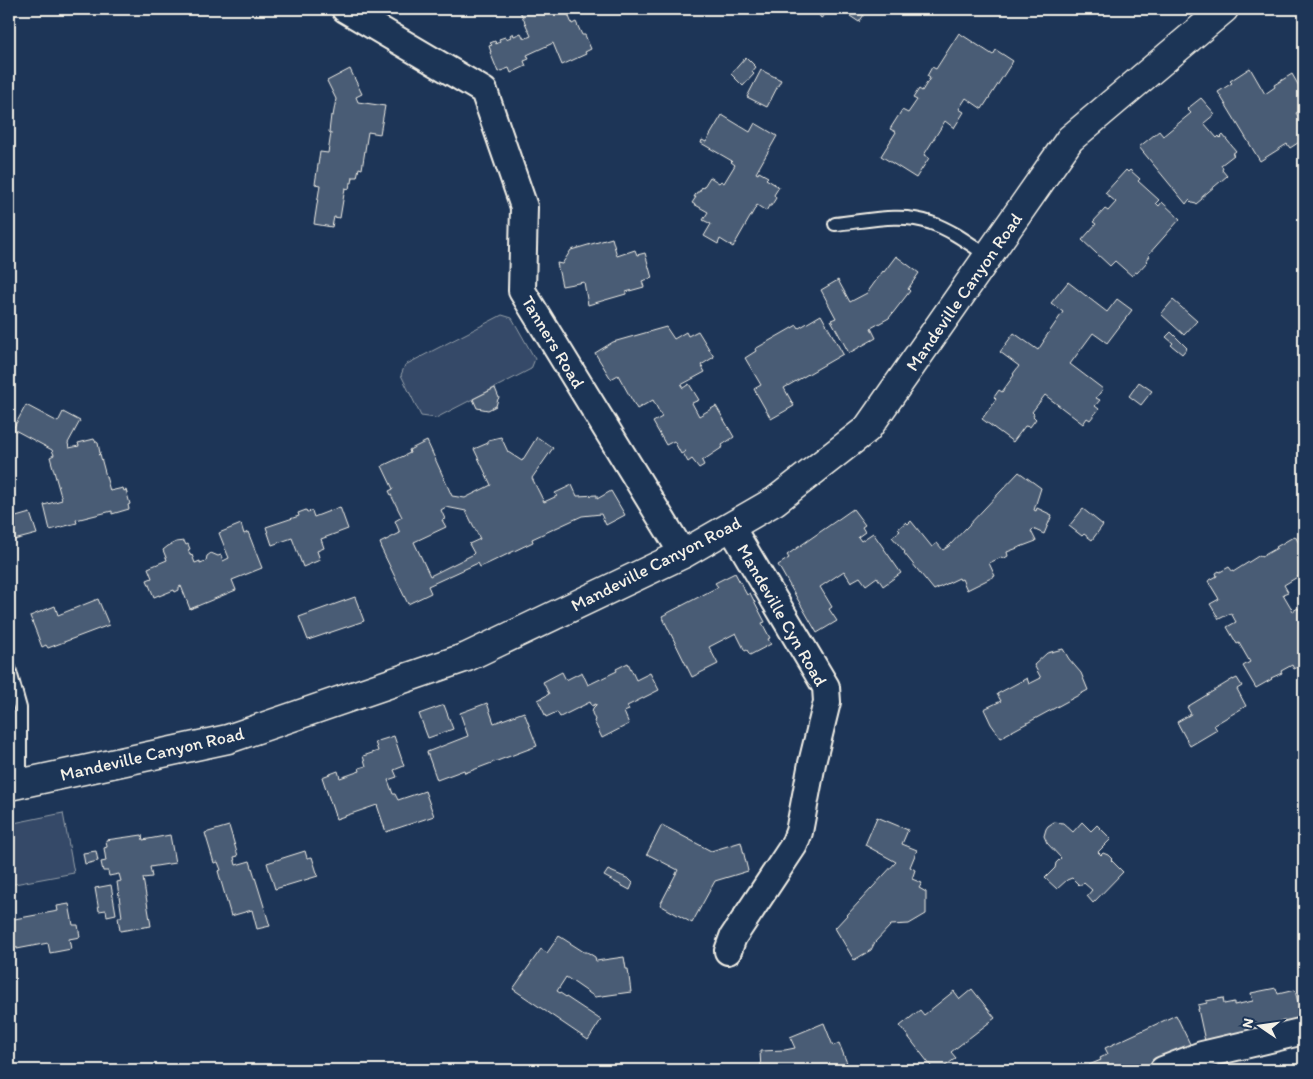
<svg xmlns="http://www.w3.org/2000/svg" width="1313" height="1079" viewBox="0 0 1313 1079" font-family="Itim,sans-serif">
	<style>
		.green { fill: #354a67; stroke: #949ea8 }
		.building { fill: #485b74; stroke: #f4f1e8; fill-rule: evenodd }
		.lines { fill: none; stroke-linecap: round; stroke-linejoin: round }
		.lane-casing { stroke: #f4f1e8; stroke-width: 16 }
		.street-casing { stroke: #f4f1e8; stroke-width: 30 }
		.secondary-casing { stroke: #f4f1e8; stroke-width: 31 }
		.lane { stroke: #1d3557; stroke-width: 12 }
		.street { stroke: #1d3557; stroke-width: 26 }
		.secondary { stroke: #1d3557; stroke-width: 28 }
		.labels { text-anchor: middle; stroke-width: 4.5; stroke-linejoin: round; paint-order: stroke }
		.street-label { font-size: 18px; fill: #f4f1e8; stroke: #1d3557 }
	</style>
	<rect width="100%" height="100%" fill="#1d3557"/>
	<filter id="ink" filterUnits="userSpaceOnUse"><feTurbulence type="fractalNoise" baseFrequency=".02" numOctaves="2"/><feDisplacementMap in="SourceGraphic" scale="10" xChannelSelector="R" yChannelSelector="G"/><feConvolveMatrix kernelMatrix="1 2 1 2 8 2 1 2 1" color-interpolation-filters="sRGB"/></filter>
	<g filter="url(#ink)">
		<g class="green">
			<polygon points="502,315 512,318 535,359 531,369 436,418 421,416 401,375 405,365"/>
			<polygon points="63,813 74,873 9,885 9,824"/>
		</g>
		<g class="building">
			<polygon points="519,9 566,9 572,24 576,22 582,35 585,35 591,49 585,52 586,54 562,65 553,43 527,55 529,59 524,61 526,66 511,73 509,68 498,72 490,52 491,52 489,46 492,45 490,43 495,41 496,44 500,41 499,39 505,37 506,39 511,37 510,35 513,33 514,36 521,33 524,39 531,36"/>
			<polygon points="815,9 833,9 821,18"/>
			<polygon points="833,9 868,9 859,22 844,12 843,15"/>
			<polygon points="959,33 993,55 996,50 1013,61 982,109 966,98 959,109 964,112 954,128 945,121 924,155 929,158 916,178 881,156 896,132 890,129 902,110 908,113 917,100 913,98 919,89 922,91 930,78 927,76 932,67 936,69"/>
			<polygon points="746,57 756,67 752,72 754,74 743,86 731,74"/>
			<polygon points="1250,68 1265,94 1275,87 1274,85 1292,74 1304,95 1304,108 1296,113 1304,126 1304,139 1290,148 1287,144 1260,161 1218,92 1232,83 1230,81"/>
			<polygon points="350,69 362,94 356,97 358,102 385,106 380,134 368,132 362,169 359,168 357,177 353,177 352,183 350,183 349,189 345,188 340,218 334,217 332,227 314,224 320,185 315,184 320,152 328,153 331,133 329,132 331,115 333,116 336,99 327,81"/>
			<polygon points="761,70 781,80 767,107 747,97"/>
			<polygon points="1201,98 1215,114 1204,123 1217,138 1219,136 1220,138 1223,135 1236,151 1232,154 1234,155 1221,165 1223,168 1222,170 1227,176 1202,197 1202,199 1196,204 1192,203 1189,200 1186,204 1139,147 1159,131 1163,136 1191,113 1187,109"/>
			<polygon points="722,115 750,132 755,123 777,136 756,173 758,174 759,172 768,177 766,179 779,187 774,195 776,198 771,206 769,206 766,211 757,205 733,247 720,239 718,244 704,236 711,224 703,220 708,212 692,203 696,197 694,197 697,192 699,192 702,187 703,188 710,177 719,183 721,181 724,183 735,165 731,162 732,161 701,143 702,140 706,142"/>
			<polygon points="1126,170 1128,172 1130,170 1140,179 1138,181 1159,200 1156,203 1159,206 1162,202 1180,219 1148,255 1150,256 1146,261 1147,262 1137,273 1135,272 1132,276 1115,261 1110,266 1082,240 1096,224 1093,222 1105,209 1108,211 1116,202 1105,193"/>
			<polygon points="612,238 617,256 635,250 637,255 645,253 652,278 642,281 644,287 626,292 626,294 588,305 584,282 562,286 557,263 562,264 571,250"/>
			<polygon points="896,256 919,273 908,289 910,291 889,318 871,328 876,338 849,353 831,320 836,318 821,290 838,280 850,302 867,293 883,271 884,272"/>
			<polygon points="1068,282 1107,312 1117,299 1132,310 1107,343 1093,333 1070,364 1103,389 1096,398 1100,400 1095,406 1099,409 1090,420 1087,418 1083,424 1045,395 1032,412 1034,414 1033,416 1036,419 1030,427 1025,426 1013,442 982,419 996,399 994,397 999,390 1002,392 1014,375 1013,374 1019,366 1000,352 1014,333 1038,350 1044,341 1043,341 1063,312 1051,303"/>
			<polygon points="1173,300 1197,321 1184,335 1161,314"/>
			<polygon points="821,315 843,354 784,388 794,406 771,419 754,389 761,385 745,358 756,351 755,349 797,325 799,328"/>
			<polygon points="666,327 674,339 686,332 688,336 698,331 714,357 701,365 705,372 681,385 683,388 689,384 699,400 692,403 699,416 716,406 734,437 722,445 723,447 702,461 704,465 699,468 692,459 688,462 683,453 686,451 681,454 674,441 666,445 653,422 662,417 653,400 637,409 618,375 611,379 595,353 613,342"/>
			<polygon points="1171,332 1187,348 1182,354 1171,345 1173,343 1166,337"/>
			<polygon points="1139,382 1152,391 1141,405 1129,396"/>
			<polygon points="495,388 499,398 498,399 496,406 488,410 477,408 473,399"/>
			<polygon points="26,405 58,422 63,412 80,421 68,443 69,448 79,446 78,443 94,439 95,441 98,443 100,453 98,455 100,454 110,491 123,488 124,491 126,490 130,504 128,505 129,509 112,514 112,511 76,520 77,523 50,530 44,505 62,500 50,457 54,455 52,450 13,429"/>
			<path d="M 501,437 L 508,452 L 522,461 L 537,437 L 553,448 L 532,478 L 544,502 L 557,496 L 555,493 L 572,485 L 577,496 L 597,495 L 597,499 L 611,491 L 625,515 L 606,525 L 601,514 L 582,516 L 532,539 L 533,542 L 487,564 L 480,567 L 478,563 L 428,586 L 431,593 L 408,604 L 381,548 L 382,548 L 380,543 L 400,533 L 395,521 L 402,517 L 389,491 L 393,489 L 382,466 L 410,453 L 409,450 L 427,441 L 452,496 L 465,498 L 491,485 L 474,449 L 488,443 L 488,440 ZM 446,507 L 466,511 L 480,539 L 469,544 L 474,553 L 472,555 L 430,576 L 414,542 L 446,527 L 442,520 L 445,519 L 441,510 Z"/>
			<polygon points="1019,472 1041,488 1034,510 1036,511 1037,508 1052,515 1044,534 1033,529 1031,531 1036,541 1007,552 1008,556 1003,559 1002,557 989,563 995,576 967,590 962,579 960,580 959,578 934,590 904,553 905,552 892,537 900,531 898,529 906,522 908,524 911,521 932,547 937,543 943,550 949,546"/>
			<polygon points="340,507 348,529 321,539 324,548 317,551 320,560 303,567 292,538 272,545 266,527 299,516 298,513 306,510 307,512 312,511 314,517"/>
			<polygon points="853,509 865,525 862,527 865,532 858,537 861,541 873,533 901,573 883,586 877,577 866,585 860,577 851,582 844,571 820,587 832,607 829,609 837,621 817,633 778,565 789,558 787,555"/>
			<polygon points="1083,509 1103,525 1092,540 1084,534 1082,536 1069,526"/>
			<polygon points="30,513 37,534 14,540 9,519"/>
			<polygon points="241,524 244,534 248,532 262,568 232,580 236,590 190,609 181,586 179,587 179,590 175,592 174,590 159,596 159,595 154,597 147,580 152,578 148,568 167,560 163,550 168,546 176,542 184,541 186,545 188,544 190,549 188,550 191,556 192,555 195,563 200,561 200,563 206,561 207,556 211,553 218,556 221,555 223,561 229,558 219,533"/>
			<polygon points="1295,536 1304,552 1304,573 1284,585 1288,592 1283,594 1293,611 1298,608 1304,618 1299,622 1303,628 1304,627 1304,664 1294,669 1292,665 1281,671 1282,673 1271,678 1272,679 1256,688 1243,666 1250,662 1239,643 1237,644 1227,627 1236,622 1231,613 1219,619 1210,604 1219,599 1208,581 1217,576 1216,573 1219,571 1220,572 1229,567 1233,572 1260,555 1261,557 1277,548 1276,547"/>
			<polygon points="735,573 747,595 750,593 765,622 762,623 770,638 768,639 771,644 750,655 747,650 745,651 736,633 709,647 718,664 692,677 662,616 718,587 715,583"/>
			<polygon points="355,597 364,621 308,640 299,617"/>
			<polygon points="98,599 109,625 48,648 46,645 42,647 30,616 55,606 58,615"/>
			<polygon points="1063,649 1069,659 1081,673 1088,690 1005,735 1005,736 1001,738 991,724 984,709 1001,701 997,694 1027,678 1029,684 1041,678 1034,665 1047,653"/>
			<polygon points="628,663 636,680 650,673 659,690 627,706 629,710 624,712 629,724 602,738 594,721 595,720 592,713 593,708 596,705 596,704 592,706 590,702 560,717 557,712 546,717 538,700 549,694 543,682 562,672 566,680 582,672 588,685 617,671 616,669"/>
			<polygon points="1237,678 1242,686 1237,689 1246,706 1214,725 1217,730 1190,746 1177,722 1191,714 1187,707 1233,679 1233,680"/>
			<polygon points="487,703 494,723 524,712 537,746 465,773 464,770 437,780 427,752 468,736 460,713"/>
			<polygon points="444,705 453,729 428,738 419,714"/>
			<polygon points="394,736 404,766 394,770 397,777 388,780 393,794 395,794 398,800 425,791 434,816 386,832 377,805 336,819 322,777 338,771 340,778 360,771 359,768 366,766 363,756 378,751 375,742"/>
			<polygon points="877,817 908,830 902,844 917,850 910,867 915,870 912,879 922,883 919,888 926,892 926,914 909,924 891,925 875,942 871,950 854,960 835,928 896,862 865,845"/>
			<polygon points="1054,822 1063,823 1073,832 1082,822 1091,831 1097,825 1111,839 1098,852 1101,855 1103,853 1108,855 1112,859 1111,860 1123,872 1093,903 1087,896 1092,890 1084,883 1082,885 1079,885 1072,878 1067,880 1057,889 1045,878 1055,868 1056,863 1061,858 1047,843 1044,836 1046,829 1048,826"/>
			<polygon points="662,825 711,851 741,842 748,871 715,881 692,923 660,905 678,870 647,854"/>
			<polygon points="229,826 238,856 234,857 236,865 250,861 270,926 257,929 252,910 231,916 218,871 221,870 218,862 214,863 205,833"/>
			<polygon points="142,835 143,840 170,835 175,863 150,867 152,877 143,878 151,926 120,931 118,917 122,917 117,882 121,881 119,874 109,876 108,871 103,871 101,862 106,861 104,848 107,847 106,840"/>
			<polygon points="96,851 98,861 85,864 83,853"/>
			<polygon points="305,851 307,858 312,857 318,876 275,889 267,863"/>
			<polygon points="608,870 629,879 633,883 630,890 604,876"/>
			<polygon points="111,885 116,914 107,916 106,910 99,911 95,888"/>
			<polygon points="69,904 73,925 78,925 80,937 69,939 71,949 50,953 48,943 17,949 17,947 9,948 9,920 58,911 57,906"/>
			<polygon points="559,936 584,952 587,952 595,957 596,961 624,957 626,969 628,969 631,992 595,997 566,977 557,991 601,1020 588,1040 513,989 541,949 547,953"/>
			<polygon points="1276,988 1278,994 1295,990 1302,1020 1205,1041 1198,1009 1199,1009 1198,1005 1207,1003 1206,1001 1223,998 1224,1004 1234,1002 1234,1005 1253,1001 1251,993"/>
			<polygon points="972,989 995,1018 951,1052 956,1058 940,1070 934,1070 900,1026 920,1010 924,1015 954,991 960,999"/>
			<polygon points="1176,1015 1191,1046 1137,1070 1092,1070 1089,1065 1101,1060 1100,1058 1108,1054 1105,1048"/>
			<polygon points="824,1023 833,1046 839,1043 847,1063 830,1070 761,1070 760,1051 785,1050 795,1048 790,1037"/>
		</g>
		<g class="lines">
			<g class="lane-casing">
				<g id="lane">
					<path d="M 835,224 C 866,221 902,212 931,223 C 952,230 970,244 988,256"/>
					<polyline points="9,668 20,708 20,784"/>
				</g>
			</g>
			<g class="street-casing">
				<g id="street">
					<polyline points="345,9 484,91 524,207 522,291 683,554"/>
					<polyline points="728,951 733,937 794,845 799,832 812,763 827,702 826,687 731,527"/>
					<polyline points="1163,1070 1202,1055 1304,1031"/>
				</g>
			</g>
			<g class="secondary-casing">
				<polyline id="secondary" points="9,786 228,739 467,657 683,554 775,501 867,429 1070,139 1224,9"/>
			</g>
			<use href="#lane" class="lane"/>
			<use href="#street" class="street"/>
			<use href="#secondary" class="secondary"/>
		</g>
	</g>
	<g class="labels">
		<g class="street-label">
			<text transform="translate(964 292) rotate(-55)" y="6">Mandeville Canyon Road</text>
			<text transform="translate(553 342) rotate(59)" y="6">Tanners Road</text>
			<text transform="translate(656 564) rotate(-27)" y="6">Mandeville Canyon Road</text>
			<text transform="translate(782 615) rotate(60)" y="6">Mandeville Cyn Road</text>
			<text transform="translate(152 754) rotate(-13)" y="6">Mandeville Canyon Road</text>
		</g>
	</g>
	<rect width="1313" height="1079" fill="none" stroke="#1d3557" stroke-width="30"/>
	<rect x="15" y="15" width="1283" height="1049" fill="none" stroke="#f4f1e8" stroke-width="2" filter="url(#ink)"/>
	<g transform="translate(1260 1026) rotate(283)" stroke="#1d3557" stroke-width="4" paint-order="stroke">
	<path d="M0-4L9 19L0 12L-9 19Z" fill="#f4f1e8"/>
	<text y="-8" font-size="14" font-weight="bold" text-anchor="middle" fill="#f4f1e8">N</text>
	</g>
</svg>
